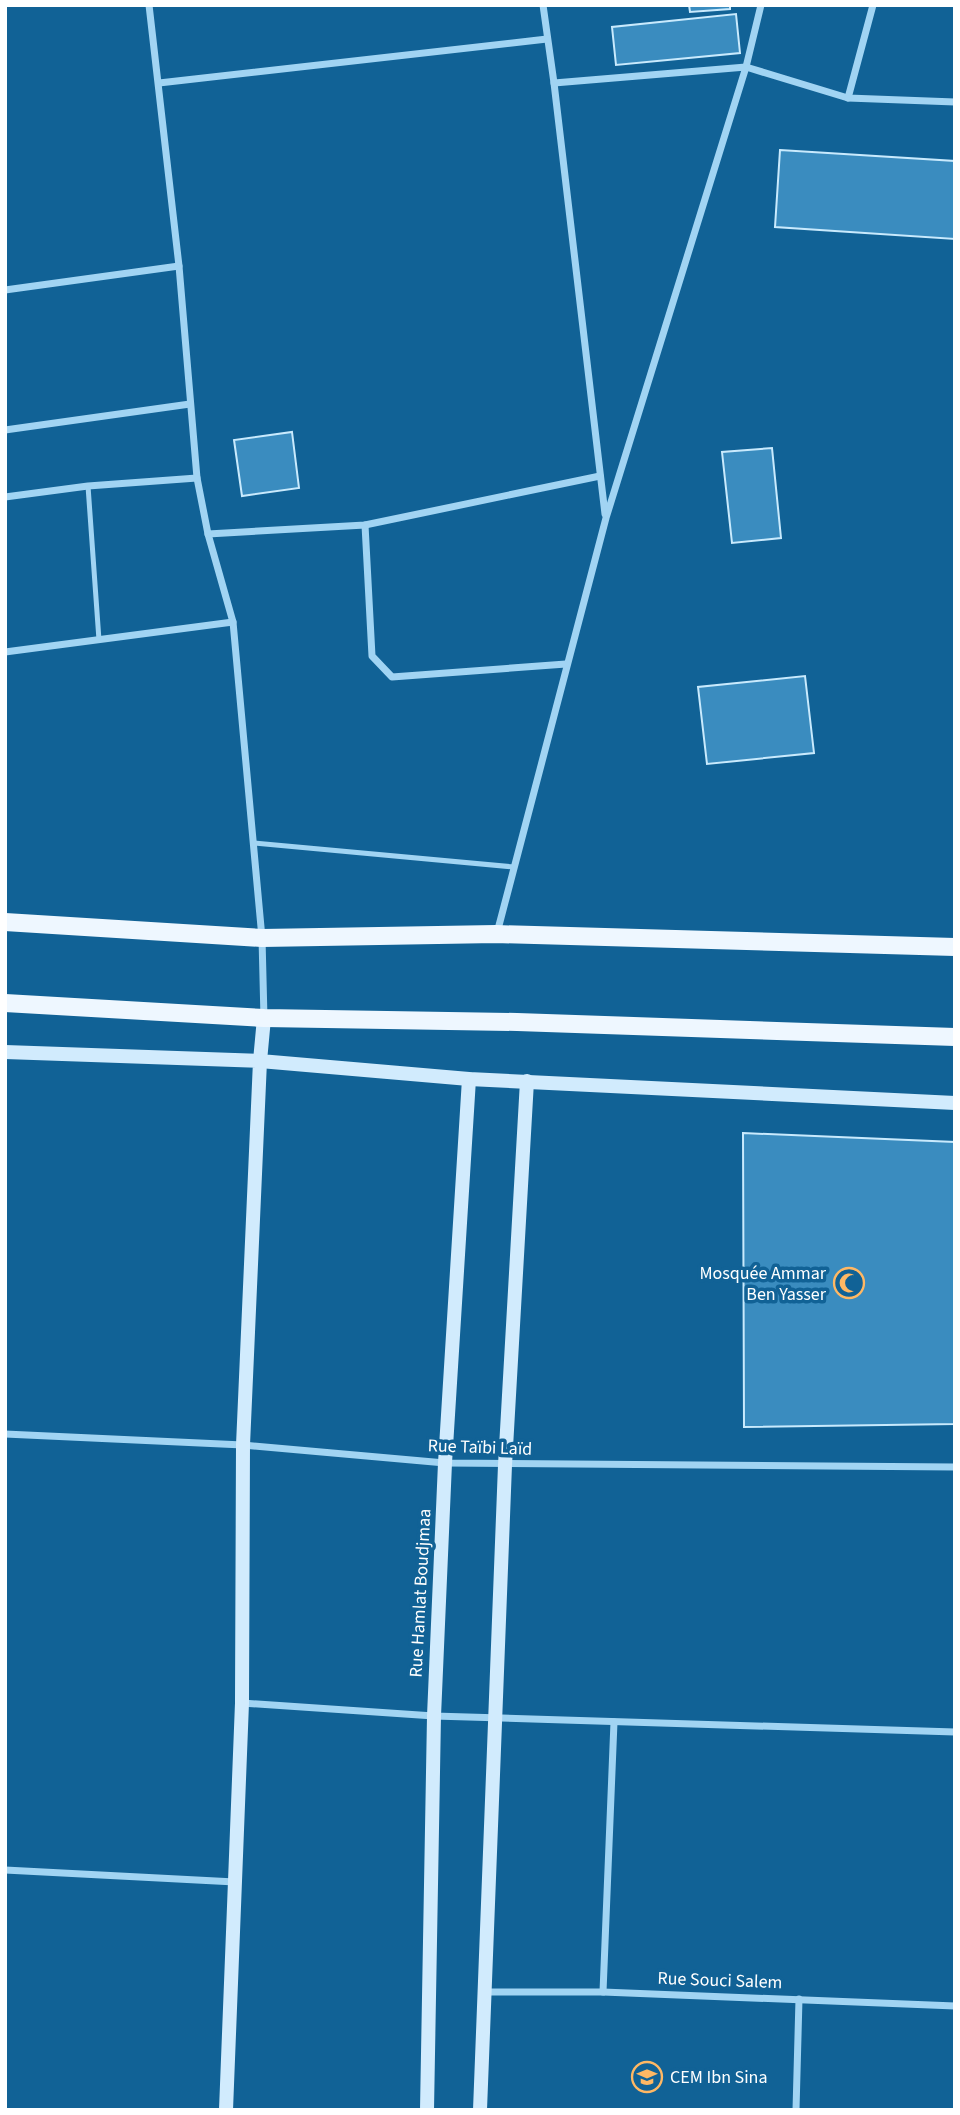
<svg xmlns="http://www.w3.org/2000/svg" width="960" height="2115" viewBox="0 0 960 2115" font-family="'Source Sans 3',sans-serif">
	<style>
		.building { fill: #3a8cbf; stroke: #c9eafd; stroke-width: 2 }
		.lines { fill: none; stroke-linecap: round; stroke-linejoin: round }
		.lane { stroke: #a1d4f3; stroke-width: 5 }
		.street { stroke: #a1d4f3; stroke-width: 7 }
		.secondary { stroke: #d1ebfd; stroke-width: 14 }
		.primary { stroke: #eef7ff; stroke-width: 18 }
		.labels { text-anchor: middle; stroke-width: 7; stroke-linejoin: round; paint-order: stroke }
		.poi-label { font-size: 18px; fill: #fff; stroke: #116296; text-anchor: end }
		.street-label { font-size: 18px; fill: #fff; stroke: #116296 }
	</style>
	<rect width="100%" height="100%" fill="#116296"/>
	<g class="building">
		<polygon points="689,5 730,5 730,9 690,12"/>
		<polygon points="736,14 740,53 616,65 612,27"/>
		<polygon points="780,150 955,161 955,239 775,227"/>
		<polygon points="292,432 299,488 242,496 234,440"/>
		<polygon points="772,448 781,538 732,543 722,452"/>
		<polygon points="805,676 814,753 707,764 698,687"/>
		<polygon points="743,1133 955,1142 955,1424 744,1427"/>
	</g>
	<g class="lines">
		<g class="lane">
			<polyline points="88,486 99,640"/>
			<polyline points="253,843 514,867"/>
		</g>
		<g class="street">
			<polyline points="149,5 179,266 197,478 208,534 233,622 262,938 264,1018"/>
			<polyline points="543,5 554,83 605,514"/>
			<polyline points="159,83 547,39"/>
			<polyline points="554,83 746,67 848,98 955,102"/>
			<polyline points="848,98 873,5"/>
			<polyline points="5,290 179,266"/>
			<polyline points="5,430 190,404"/>
			<polyline points="5,497 88,486 197,478"/>
			<polyline points="365,525 372,656 392,677 566,664"/>
			<polyline points="208,534 365,525 600,476"/>
			<polyline points="5,652 233,622"/>
			<polyline points="497,933 606,518 746,67 761,5"/>
			<polyline points="5,1434 243,1445 445,1463 955,1467"/>
			<polyline points="242,1703 434,1716 955,1732"/>
			<polyline points="5,1870 235,1882"/>
			<polyline points="484,1992 603,1992 955,2006"/>
			<polyline points="603,1992 614,1722"/>
			<polyline points="796,2110 799,1999"/>
		</g>
		<g class="secondary">
			<polyline points="264,1018 260,1061 469,1079 955,1103"/>
			<polyline points="5,1052 260,1061 243,1445 242,1703 226,2110"/>
			<polyline points="427,2110 434,1716 445,1463 469,1079"/>
			<polyline points="480,2110 505,1465 527,1081"/>
		</g>
		<g class="primary">
			<polyline points="5,922 262,938 496,934 955,947"/>
			<polyline points="5,1003 264,1018 517,1022 955,1037"/>
		</g>
	</g>
	<defs>
		<g id="mosque-ring" transform="scale(1.575)"><circle r="9.5" fill="#116296" stroke="#ffb864" stroke-width="1.5"/><path d="M3.5-4.9A6 6 0 1 0 3.5 4.9A5 5 0 1 1 3.5-4.9Z" fill="#ffb864"/></g>
		<g id="school-ring" transform="scale(1.575)"><circle r="9.5" fill="#116296" stroke="#ffb864" stroke-width="1.5"/><path d="M0-5L7-2L0 1L-7-2ZM-4 1L0 2.5L4 1V4Q0 6-4 4Z" fill="#ffb864"/></g>
	</defs>
	<g fill-rule="evenodd">
		<use href="#mosque-ring" x="849" y="1283"/>
		<use href="#school-ring" x="647" y="2077"/>
	</g>
	<g class="labels">
		<g class="poi-label">
			<text x="826" y="1279">Mosquée Ammar<tspan x="826" dy="21">Ben Yasser</tspan></text>
			<text x="670" y="2083" text-anchor="start">CEM Ibn Sina</text>
		</g>
		<g class="street-label">
			<text transform="translate(480 1447) rotate(2)" y="6">Rue Taïbi Laïd</text>
			<text transform="translate(420 1593) rotate(-87)" y="6">Rue Hamlat Boudjmaa</text>
			<text transform="translate(720 1980) rotate(2)" y="6">Rue Souci Salem</text>
		</g>
	</g>
	<rect width="960" height="2115" fill="none" stroke="#ffffff" stroke-width="14"/>
</svg>
